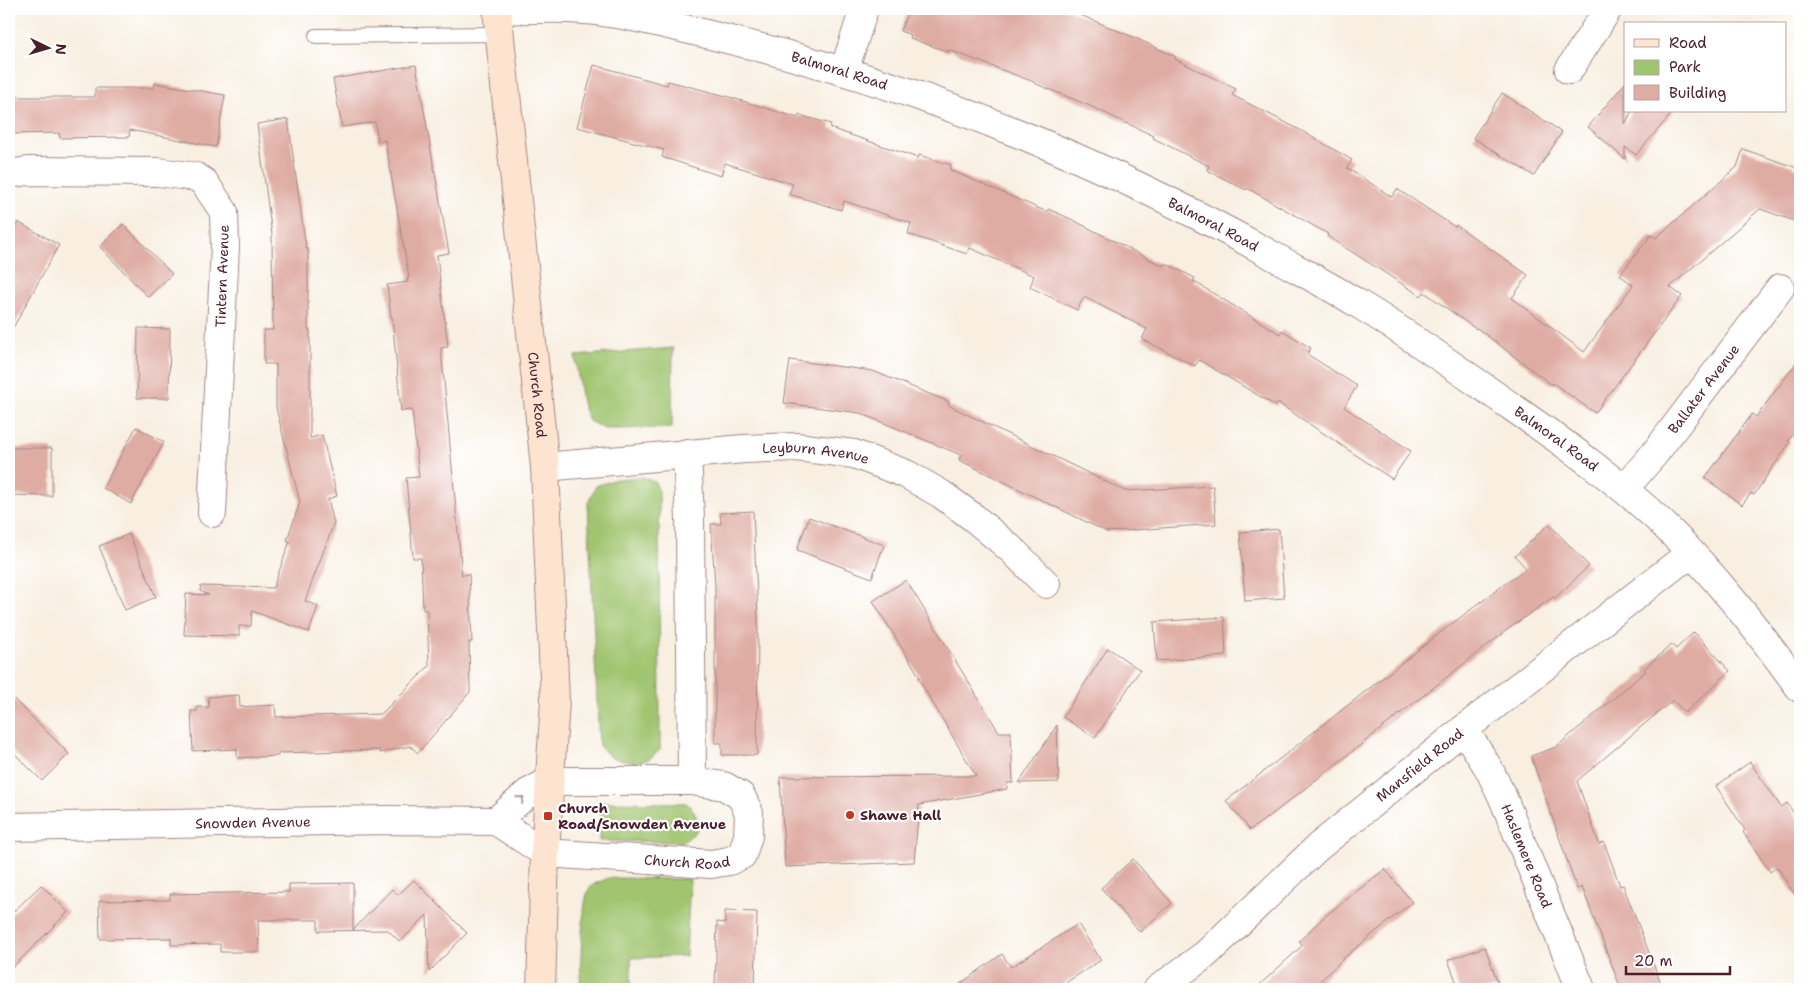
<svg xmlns="http://www.w3.org/2000/svg" width="1809" height="998" viewBox="0 0 1809 998" font-family="'Shantell Sans',sans-serif">
	<style>
		.green { fill: #a0c56f; stroke: #75724d }
		.building { fill: #dfaca3 }
		.lines { fill: none; stroke-linecap: round; stroke-linejoin: round }
		.service-casing { stroke: #a18786; stroke-width: 16 }
		.minor-casing { stroke: #a18786; stroke-width: 30 }
		.secondary-casing { stroke: #a18786; stroke-width: 30 }
		.service { stroke: #fff; stroke-width: 14 }
		.minor { stroke: #fff; stroke-width: 28 }
		.secondary { stroke: #fde4d1; stroke-width: 28 }
		.oneway { stroke: #ae9aa0 }
		.poi-dot { fill: #c8321e; stroke: #fff; stroke-width: 2 }
		.labels { text-anchor: middle; stroke-width: 4.5; stroke-linejoin: round; paint-order: stroke }
		.street-label { font-size: 14px; fill: #4a1f2b; stroke: #fff }
		.poi-label { font-size: 14px; font-weight: bold; fill: #4a1f2b; stroke: #fff; text-anchor: start }
	</style>
	<rect width="100%" height="100%" fill="#fff"/>
	<filter id="ink" filterUnits="userSpaceOnUse"><feTurbulence type="fractalNoise" baseFrequency=".02" numOctaves="2"/><feDisplacementMap in="SourceGraphic" scale="10" xChannelSelector="R" yChannelSelector="G"/><feConvolveMatrix kernelMatrix="1 2 1 2 8 2 1 2 1" color-interpolation-filters="sRGB"/></filter>
	<filter id="wash" filterUnits="userSpaceOnUse"><feTurbulence type="fractalNoise" baseFrequency=".0096" numOctaves="4" result="noise"/><feDisplacementMap in="SourceGraphic" scale="20" xChannelSelector="R" yChannelSelector="G"/><feGaussianBlur stdDeviation="1.12" result="paint"/><feColorMatrix in="noise" values="0 0 0 0 0 0 0 0 0 0 0 0 0 0 0 0 0 1.4 0 .05"/><feComposite in="paint" operator="in"/></filter>
	<g filter="url(#wash)">
		<rect width="100%" height="100%" fill="#f8efe1"/>
		<g class="green">
			<polygon points="673,348 672,428 605,429 589,421 582,403 575,356"/>
			<polygon points="643,477 655,482 659,492 660,750 649,759 635,763 612,758 599,746 588,503 596,486 616,479"/>
			<path d="M 602,802 L 686,803 C 697,811 698,819 696,832 L 683,842 L 599,841 Z"/>
			<path d="M 609,878 L 690,879 L 686,956 L 631,958 L 631,989 L 580,989 C 581,969 581,903 589,889 C 593,883 602,881 609,878 Z"/>
		</g>
		<g id="blocks">
			<g class="building">
				<polygon points="909,9 1066,9 1140,40 1176,57 1175,59 1236,89 1232,95 1302,131 1352,160 1347,168 1392,197 1397,189 1455,227 1456,225 1528,275 1512,298 1584,352 1633,285 1620,275 1651,235 1656,238 1737,167 1743,149 1800,169 1800,223 1760,209 1670,287 1682,296 1595,413 1553,383 1552,385 1477,328 1476,329 1424,292 1421,296 1327,236 1328,234 1247,188 1246,190 1207,170 1209,166 1153,138 1154,136 1090,106 1034,83 1034,82 949,50 948,52 910,38 911,35 900,31"/>
				<polygon points="416,65 449,253 437,255 448,347 441,348 462,575 469,574 472,642 469,642 470,692 418,753 410,746 380,753 380,750 278,753 278,756 237,758 237,749 193,751 191,711 197,711 197,707 209,707 208,697 239,695 240,707 275,705 276,717 381,714 429,666 427,610 423,610 421,558 413,558 406,478 419,477 412,410 401,411 392,317 391,317 387,285 408,282 407,278 409,278 385,140 378,142 375,122 342,127 333,79"/>
				<polygon points="594,65 667,85 668,81 726,96 798,118 799,115 831,124 830,128 918,158 919,155 951,165 950,170 1047,212 1048,209 1071,219 1163,266 1165,263 1195,278 1193,281 1280,334 1282,330 1311,348 1307,354 1357,386 1344,407 1411,451 1392,479 1278,403 1276,406 1199,360 1195,366 1142,339 1147,329 1084,297 1077,310 1030,287 1034,276 970,248 967,254 908,234 911,223 844,201 841,210 789,194 793,184 725,163 721,176 662,157 664,150 577,127"/>
				<polygon points="155,83 225,95 216,147 130,130 129,137 60,138 59,133 9,134 9,97 95,97 95,88 154,88"/>
				<polygon points="1625,83 1625,124 1632,111 1674,111 1636,155 1625,147 1625,159 1588,127"/>
				<polygon points="1502,93 1562,132 1534,176 1473,138"/>
				<polygon points="288,119 306,249 308,249 308,330 310,330 310,438 322,435 337,496 328,499 334,523 305,601 318,606 309,632 252,611 251,626 239,626 239,636 184,635 186,594 209,595 200,591 201,586 273,588 290,541 287,540 300,502 276,408 276,364 264,364 264,330 273,330 272,235 257,124"/>
				<polygon points="18,222 59,245 9,335 9,239"/>
				<polygon points="123,224 172,274 148,297 100,247"/>
				<polygon points="138,328 170,329 169,398 137,398"/>
				<polygon points="1800,358 1800,425 1788,441 1790,442 1754,495 1751,493 1742,505 1705,478 1752,414 1756,417"/>
				<polygon points="790,360 873,371 949,402 948,405 1125,491 1213,486 1216,524 1107,532 959,460 961,455 860,413 784,403"/>
				<polygon points="136,427 164,442 131,504 103,488"/>
				<polygon points="9,448 52,448 52,496 9,495"/>
				<polygon points="753,511 758,618 757,755 722,755 722,743 715,743 715,586 711,524 721,524 720,513"/>
				<polygon points="809,517 884,545 872,578 797,550"/>
				<polygon points="1549,524 1589,566 1555,598 1553,597 1507,630 1275,812 1250,830 1226,801 1445,629 1526,568 1515,556"/>
				<polygon points="1279,529 1284,598 1245,601 1240,532"/>
				<polygon points="129,534 156,597 125,610 99,546"/>
				<polygon points="906,580 999,732 1011,732 1013,783 1007,783 1007,789 919,805 914,862 785,867 780,777 976,776 918,678 920,677 873,601"/>
				<polygon points="1224,617 1226,656 1157,661 1154,622"/>
				<polygon points="1694,632 1730,671 1685,713 1673,700 1577,781 1599,844 1604,842 1620,886 1623,885 1663,989 1621,989 1582,887 1577,889 1531,756 1556,747 1646,671 1644,669 1672,644 1676,649"/>
				<polygon points="1108,648 1140,670 1095,738 1063,717"/>
				<polygon points="9,694 69,754 42,781 9,748"/>
				<polygon points="1057,725 1059,782 1019,783"/>
				<polygon points="1750,762 1781,807 1787,803 1800,822 1800,903 1777,867 1770,872 1743,832 1745,830 1716,786"/>
				<polygon points="1133,859 1172,903 1140,932 1101,888"/>
				<polygon points="1385,869 1412,902 1345,957 1312,989 1255,989 1303,945 1299,941 1324,917"/>
				<polygon points="414,880 467,933 429,972 427,915 400,942 388,930 318,931 318,920 258,920 259,952 220,952 220,944 171,945 171,938 100,939 99,901 170,900 170,894 289,892 289,884 353,883 353,930 392,889 398,895"/>
				<polygon points="41,885 68,912 9,971 9,916"/>
				<polygon points="725,911 757,912 755,989 715,989 717,922 725,923"/>
				<polygon points="1078,924 1101,960 1056,989 953,989 1002,954 1011,967"/>
				<polygon points="1485,947 1500,989 1459,989 1448,960"/>
			</g>
		</g>
	</g>
	<g filter="url(#ink)">
		<use href="#blocks" fill-opacity="0" stroke="#a18786" stroke-width="1"/>
		<g class="lines">
			<g class="service-casing">
				<polyline id="service" points="316,36 500,34"/>
			</g>
			<g class="minor-casing">
				<g id="minor">
					<path id="s1" d="M 497,10 C 532,9 568,7 603,12 C 628,15 653,21 677,27 C 719,37 761,47 802,59 C 968,106 1127,174 1277,258 C 1304,273 1331,287 1357,303 C 1402,330 1446,361 1489,391 C 1549,433 1611,474 1664,525 C 1715,574 1758,631 1800,688"/>
					<polyline points="1569,70 1608,9"/>
					<polyline points="844,71 864,9"/>
					<polyline points="9,174 28,171 158,172 196,177 204,182 224,212 225,246 212,513"/>
					<polyline points="687,453 690,519 692,781"/>
					<path id="s2" d="M 545,467 L 744,449 L 796,447 L 854,454 L 906,474 L 941,494 L 974,518 L 1012,550 L 1046,584"/>
					<path id="s3" d="M 1624,489 L 1655,453 L 1780,288"/>
					<path id="s4" d="M 1464,729 L 1489,769 L 1503,798 L 1581,989"/>
					<path id="s5" d="M 9,827 L 386,820 L 496,821 L 545,853 L 711,864 L 729,861 L 742,855 L 748,836 L 749,813 L 741,796 L 724,786 L 692,781 L 550,781 L 528,793 L 496,821"/>
					<path id="s6" d="M 1158,989 L 1206,954 L 1318,847 L 1464,729 L 1679,562 L 1694,556"/>
				</g>
			</g>
			<g class="secondary-casing">
				<g id="secondary">
					<path id="s7" d="M 497,9 L 545,467 L 555,701 L 545,853 L 541,989"/>
				</g>
			</g>
			<use href="#service" class="service"/>
			<use href="#minor" class="minor"/>
			<use href="#secondary" class="secondary"/>
		</g>
		<defs><path id="oneway-chevron" d="M-2-3.5L2.5 0L-2 3.5" fill="none" stroke-width="1.6" stroke-linecap="round" stroke-linejoin="round" transform="scale(1.25)"/></defs>
		<use class="oneway" href="#oneway-chevron" transform="translate(521 799) rotate(-41)"/>
	</g>
	<g class="poi-dot">
		<circle cx="850" cy="815" r="5"/>
		<rect x="543" y="811" width="10" height="10" rx="2.5"/>
	</g>
	<g class="labels">
		<g class="street-label">
			<text dy="5" stroke="none"><textPath href="#s1" startOffset="350">Balmoral Road</textPath></text>
			<text dy="5" stroke="none"><textPath href="#s1" startOffset="755">Balmoral Road</textPath></text>
			<text transform="translate(222 276) rotate(-88)" y="5">Tintern Avenue</text>
			<text dy="5" stroke="none"><textPath href="#s3" startOffset="128">Ballater Avenue</textPath></text>
			<text dy="5" stroke="none"><textPath href="#s7" startOffset="388">Church Road</textPath></text>
			<text dy="5" stroke="none"><textPath href="#s1" startOffset="1160">Balmoral Road</textPath></text>
			<text dy="5" stroke="none"><textPath href="#s2" startOffset="272">Leyburn Avenue</textPath></text>
			<text dy="5" stroke="none"><textPath href="#s6" startOffset="345">Mansfield Road</textPath></text>
			<text dy="5" stroke="none"><textPath href="#s5" startOffset="244">Snowden Avenue</textPath></text>
			<text dy="5" stroke="none"><textPath href="#s4" startOffset="142">Haslemere Road</textPath></text>
			<text dy="5" stroke="none"><textPath href="#s5" startOffset="688">Church Road</textPath></text>
		</g>
		<g class="poi-label">
			<text x="558" y="813">Church<tspan x="558" dy="16">Road/Snowden Avenue</tspan></text>
			<text x="860" y="820">Shawe Hall</text>
		</g>
	</g>
	<rect width="1809" height="998" fill="none" stroke="#fff" stroke-width="30"/>
	<rect x="1624" y="22" width="162" height="90" fill="#ffffff" stroke="#b7a5aa"/>
	<rect x="1634" y="39" width="25" height="8" fill="#fde4d1" stroke="#b7a5aa"/>
	<text x="1669" y="48" font-size="15" fill="#4a1f2b">Road</text>
	<rect x="1634" y="60" width="25" height="15" fill="#a0c56f" stroke="#b7a5aa"/>
	<text x="1669" y="72" font-size="15" fill="#4a1f2b">Park</text>
	<rect x="1634" y="85" width="25" height="15" fill="#dfaca3" stroke="#b7a5aa"/>
	<text x="1669" y="98" font-size="15" fill="#4a1f2b">Building</text>
	<g transform="translate(48 48) rotate(95)" stroke="#ffffff" stroke-width="4" paint-order="stroke">
	<path d="M0-4L9 19L0 12L-9 19Z" fill="#4a1f2b"/>
	<text y="-8" font-size="14" font-weight="bold" text-anchor="middle" fill="#4a1f2b">N</text>
	</g>
	<path d="M1626 966v8h104v-8" fill="none" stroke="#4a1f2b" stroke-width="2.5"/>
	<text x="1634" y="966" font-size="15" fill="#4a1f2b" stroke="#ffffff" stroke-width="4" paint-order="stroke">20 m</text>
</svg>
